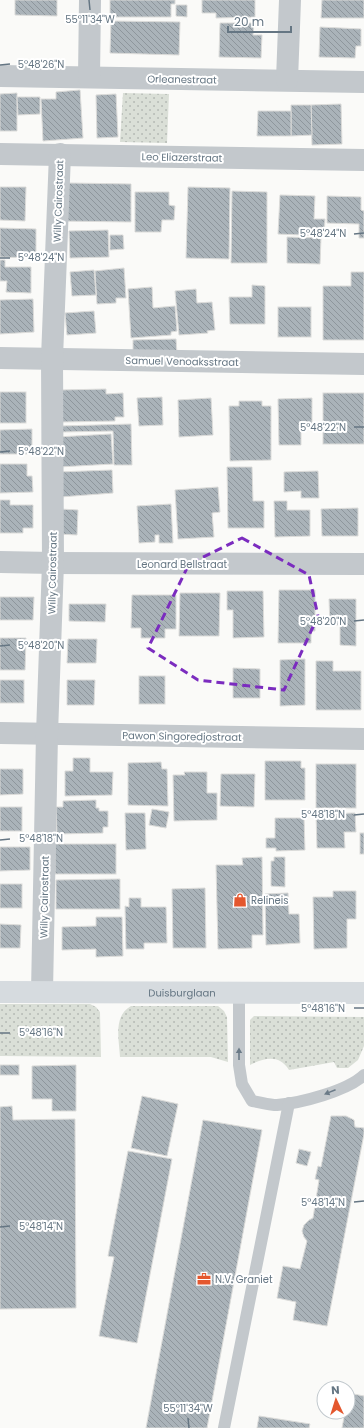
<svg xmlns="http://www.w3.org/2000/svg" width="364" height="1428" viewBox="0 0 364 1428" font-family="Poppins,sans-serif">
	<style>
		.grass { fill: url(#grass-dots) }
		.building { fill: url(#building-back-hatch); stroke: #dcdcda }
		.lines { fill: none; stroke-linecap: round; stroke-linejoin: round }
		.lane { stroke: #c3c8cc; stroke-width: 12 }
		.street { stroke: #c3c8cc; stroke-width: 22 }
		.secondary { stroke: #d6dbdf; stroke-width: 22 }
		.oneway { fill: #6a7a87 }
		.marked { fill: none; stroke: #7b2cbf; stroke-width: 3; stroke-dasharray: 8 5; stroke-linejoin: round }
		.ticks { fill: none; stroke: #657683; stroke-width: 1.5 }
		.labels { text-anchor: middle; stroke-width: 4; stroke-linejoin: round; paint-order: stroke }
		.street-label { font-size: 10px; fill: #657683; stroke: #fff }
		.poi-label { font-size: 10px; fill: #657683; stroke: #fff; text-anchor: start }
		.ticks-label { font-size: 10px; text-anchor: middle; fill: #657683; stroke: #fff; stroke-width: 4; stroke-linejoin: round; paint-order: stroke }
	</style>
	<defs>
		<pattern id="grass-dots" width="8" height="8" patternUnits="userSpaceOnUse"><rect width="8" height="8" fill="#dadfd7"/><path d="M2 2h.1M6 6h.1" fill="none" stroke="#b4b9b4" stroke-width="1.8" stroke-linecap="round"/></pattern>
		<pattern id="building-back-hatch" width="6" height="6" patternUnits="userSpaceOnUse"><rect width="6" height="6" fill="#aab3b9"/><path d="M-1 5l2 2M0 0l6 6M5-1l2 2" fill="none" stroke="#8e969c"/></pattern>
	</defs>
	<rect width="100%" height="100%" fill="#fafaf8"/>
	<g class="grass">
		<polygon points="123,93 169,94 167,143 120,142"/>
		<polygon points="0,1004 90,1004 96,1007 100,1012 101,1057 0,1056"/>
		<path d="M 131,1006 L 218,1006 L 224,1011 L 227,1017 L 228,1062 L 211,1057 L 120,1057 C 119,1039 113,1016 131,1006 Z"/>
		<path d="M 254,1016 L 364,1017 L 364,1046 L 358,1060 L 348,1068 L 337,1068 L 334,1062 L 289,1070 C 279,1054 264,1058 250,1065 L 250,1020 Z"/>
	</g>
	<g class="building">
		<polygon points="15,0 57,0 57,16 15,15"/>
		<polygon points="110,0 175,0 175,4 171,4 171,17 110,17"/>
		<polygon points="202,0 255,0 255,17 216,18 216,13 202,13"/>
		<polygon points="322,0 364,0 364,18 321,18"/>
		<polygon points="176,5 187,5 187,17 176,16"/>
		<polygon points="111,21 180,22 179,55 110,53"/>
		<polygon points="220,23 254,23 253,35 262,35 261,58 219,57"/>
		<polygon points="320,27 361,29 361,46 356,46 355,58 319,57"/>
		<polygon points="80,90 83,138 43,141 41,99 56,99 56,92"/>
		<polygon points="17,93 17,131 0,131 0,94"/>
		<polygon points="116,94 118,137 97,138 96,95"/>
		<polygon points="17,97 40,97 40,114 18,115"/>
		<polygon points="341,104 342,144 312,145 311,105"/>
		<polygon points="291,105 311,105 312,135 291,136"/>
		<polygon points="258,111 291,111 291,136 257,136"/>
		<polygon points="69,183 131,184 131,222 60,221"/>
		<polygon points="0,187 26,187 25,221 0,220"/>
		<polygon points="188,187 230,188 229,259 186,258"/>
		<polygon points="232,191 267,192 267,263 231,263"/>
		<polygon points="135,192 169,192 169,205 175,206 174,220 162,220 161,232 135,232"/>
		<polygon points="280,195 315,196 314,219 325,219 324,236 278,234"/>
		<polygon points="327,196 361,197 361,210 364,211 364,238 359,238 359,224 327,223"/>
		<polygon points="0,228 36,229 36,258 0,257"/>
		<polygon points="108,230 109,257 70,258 69,231"/>
		<polygon points="110,235 123,235 124,249 110,250"/>
		<polygon points="287,237 321,238 320,264 287,263"/>
		<polygon points="0,260 5,260 5,267 31,267 31,293 6,292 7,281 0,281"/>
		<polygon points="124,268 126,298 116,298 116,303 97,304 95,271"/>
		<polygon points="94,270 96,295 72,296 70,272"/>
		<polygon points="351,272 364,272 364,340 323,340 323,286 351,286"/>
		<polygon points="252,285 265,286 265,324 230,324 229,297 252,297"/>
		<polygon points="152,287 153,308 175,306 177,331 171,332 171,335 131,338 128,289"/>
		<polygon points="196,289 197,303 212,302 215,330 207,331 208,333 179,335 175,291"/>
		<polygon points="33,299 34,332 0,334 0,300"/>
		<rect x="278" y="307" width="33" height="30"/>
		<polygon points="94,311 96,333 67,335 65,313"/>
		<polygon points="176,339 177,354 133,355 133,340"/>
		<polygon points="106,389 106,394 123,393 124,417 115,417 115,421 62,422 61,390"/>
		<rect x="0" y="392" width="26" height="31"/>
		<rect x="323" y="393" width="41" height="51"/>
		<polygon points="162,397 163,425 139,426 137,398"/>
		<polygon points="211,398 213,435 179,437 178,400"/>
		<polygon points="312,398 312,426 301,426 301,445 279,445 278,399"/>
		<polygon points="239,401 262,401 262,406 271,406 271,460 230,461 229,406 239,406"/>
		<polygon points="131,424 132,465 114,465 113,431 61,432 61,426"/>
		<polygon points="32,429 32,454 0,454 0,430"/>
		<polygon points="111,434 113,464 58,467 57,437"/>
		<polygon points="0,464 27,464 27,476 32,476 33,492 0,493"/>
		<polygon points="227,467 252,467 253,501 264,501 264,528 228,528"/>
		<polygon points="112,470 113,493 60,497 58,472"/>
		<polygon points="318,471 319,498 301,498 301,491 284,492 284,472"/>
		<polygon points="218,487 220,512 212,513 214,537 178,539 175,490"/>
		<polygon points="0,500 10,500 10,505 33,505 33,528 23,528 23,533 0,533"/>
		<polygon points="274,501 287,501 287,510 310,510 310,536 275,537"/>
		<polygon points="171,504 173,543 159,543 159,535 155,535 155,542 139,543 137,506"/>
		<polygon points="358,508 358,536 322,536 321,509"/>
		<polygon points="60,509 78,510 77,535 59,534"/>
		<polygon points="279,590 315,590 315,631 311,631 311,643 278,643"/>
		<polygon points="227,591 263,591 264,637 233,638 233,610 227,610"/>
		<polygon points="180,593 220,593 219,636 179,636"/>
		<polygon points="132,595 176,595 176,629 165,629 165,638 141,638 141,628 131,628"/>
		<polygon points="0,597 34,597 33,620 0,620"/>
		<polygon points="329,599 356,599 356,646 340,645 340,625 330,625"/>
		<polygon points="69,604 106,604 105,622 69,621"/>
		<polygon points="0,638 26,638 25,670 0,670"/>
		<polygon points="68,639 97,639 96,663 67,663"/>
		<polygon points="305,659 305,705 280,706 280,660"/>
		<polygon points="316,661 333,661 333,671 361,671 361,710 316,710"/>
		<polygon points="233,668 260,669 260,698 233,698"/>
		<rect x="139" y="676" width="26" height="28"/>
		<rect x="0" y="680" width="24" height="23"/>
		<polygon points="67,680 95,680 94,705 67,705"/>
		<polygon points="73,758 90,758 90,772 113,772 112,795 65,796 65,771 73,771"/>
		<polygon points="265,761 301,761 301,768 305,768 305,800 265,800"/>
		<polygon points="161,762 162,769 167,769 168,806 128,805 128,763"/>
		<rect x="316" y="764" width="40" height="44"/>
		<polygon points="0,769 23,769 23,794 0,795"/>
		<polygon points="184,772 207,772 207,793 217,793 217,820 174,821 173,775 185,775"/>
		<polygon points="221,774 255,774 254,807 220,806"/>
		<polygon points="96,800 96,808 99,808 99,811 108,811 108,827 103,827 103,833 57,834 56,807 63,807 63,801"/>
		<rect x="0" y="807" width="22" height="24"/>
		<polygon points="152,809 169,812 166,828 149,825"/>
		<polygon points="125,813 145,813 146,849 126,850"/>
		<polygon points="355,813 356,832 344,832 345,848 317,848 316,814"/>
		<polygon points="275,818 304,818 305,850 276,851 276,848 266,848 266,838 275,838"/>
		<rect x="360" y="833" width="4" height="21"/>
		<rect x="55" y="844" width="61" height="30"/>
		<polygon points="0,847 30,847 30,870 0,871"/>
		<polygon points="262,857 263,935 252,935 252,948 218,949 216,865 243,865 242,858"/>
		<polygon points="274,857 285,857 285,887 271,886 271,861 274,861"/>
		<polygon points="120,879 120,909 56,909 56,880"/>
		<rect x="0" y="884" width="22" height="24"/>
		<polygon points="205,888 206,948 173,948 172,889"/>
		<polygon points="333,891 356,891 356,919 347,919 347,948 314,949 313,897 333,897"/>
		<polygon points="288,893 289,914 299,914 300,943 266,945 265,894"/>
		<polygon points="129,898 141,898 141,907 166,907 167,943 144,943 144,949 126,949 125,906 129,907"/>
		<polygon points="96,917 122,917 123,956 96,957 96,949 62,950 62,927 96,926"/>
		<polygon points="0,924 21,925 20,948 0,948"/>
		<rect x="0" y="1065" width="19" height="10"/>
		<polygon points="76,1065 76,1111 52,1111 52,1099 32,1099 32,1066"/>
		<polygon points="142,1096 178,1104 167,1156 131,1148"/>
		<polygon points="12,1106 13,1120 75,1119 76,1308 0,1309 0,1107"/>
		<polygon points="331,1116 346,1116 354,1120 355,1127 364,1128 364,1134 327,1326 293,1320 296,1302 277,1298 283,1266 300,1269 307,1241 304,1237 302,1231 304,1225 309,1220 313,1218 319,1180 315,1179 318,1166 321,1167"/>
		<polygon points="203,1120 262,1130 207,1428 146,1428"/>
		<polygon points="299,1149 311,1152 307,1166 296,1163"/>
		<polygon points="128,1151 172,1159 137,1343 99,1336 114,1257 108,1256"/>
		<polygon points="348,1393 364,1396 364,1428 342,1428 345,1412 348,1412"/>
		<polygon points="259,1416 310,1424 309,1428 257,1428"/>
	</g>
	<g class="lines">
		<g class="lane">
			<path d="M 239,992 L 239,1065 L 242,1084 L 252,1101 C 260,1102 269,1105 277,1105 C 301,1103 347,1091 364,1075"/>
			<polyline points="224,1428 289,1103"/>
		</g>
		<g class="street">
			<polyline points="0,76 364,82"/>
			<polyline points="89,77 90,0"/>
			<polyline points="287,80 290,0"/>
			<polyline points="0,154 364,160"/>
			<polyline points="0,358 364,364"/>
			<polyline points="0,562 53,563 364,564"/>
			<polyline points="0,733 364,739"/>
			<polyline points="42,992 47,734 53,563 52,358 60,154"/>
		</g>
		<path class="secondary" id="s1" d="M 0,992 L 364,993"/>
	</g>
	<defs><path id="oneway-solid" d="M-6-.8H1V-3.2L6.5 0L1 3.2V.8H-6Z"/></defs>
	<g class="oneway">
		<use href="#oneway-solid" transform="translate(239 1054) rotate(-90)"/>
		<use href="#oneway-solid" transform="translate(330 1092) rotate(158)"/>
	</g>
	<path class="marked" d="M 242,538 L 309,575 L 318,616 L 284,690 L 198,680 L 148,648 L 189,564 Z"/>
	<path class="ticks" d="M 89,0 L 90,10M 0,65 L 10,64M 354,234 L 364,233M 0,258 L 10,258M 354,427 L 364,427M 0,452 L 10,451M 354,621 L 364,620M 0,646 L 10,645M 354,815 L 364,814M 0,840 L 10,839M 354,1008 L 364,1008M 0,1033 L 10,1033M 354,1202 L 364,1201M 0,1227 L 10,1226M 188,1418 L 189,1428"/>
	<defs>
		<g id="shop-bare" transform="scale(1.08)"><path d="M-5-2.5h2.3a2.7 3.5 0 0 1 5.4 0H5L5.5 6h-11ZM-1.5-2.5h3a1.5 2.3 0 0 0-3 0Z" fill="#e4572e" stroke="#fff" stroke-width="2.5" paint-order="stroke"/></g>
		<g id="office-bare" transform="scale(1.08)"><path d="M-6-3h4V-5.5h4V-3h4V5H-6ZM-1-4.5V-3h2v-1.5ZM-6 0V1H6V0Z" fill="#e4572e" stroke="#fff" stroke-width="2.5" paint-order="stroke"/></g>
	</defs>
	<g fill-rule="evenodd">
		<use href="#shop-bare" x="240" y="900"/>
		<use href="#office-bare" x="204" y="1279"/>
	</g>
	<g class="labels">
		<g class="street-label">
			<text transform="translate(182 79) rotate(1)" y="4">Orleanestraat</text>
			<text transform="translate(182 157) rotate(1)" y="4">Leo Eliazerstraat</text>
			<text transform="translate(58 201) rotate(-88)" y="4">Willy Cairostraat</text>
			<text transform="translate(182 361) rotate(1)" y="4">Samuel Venoaksstraat</text>
			<text x="182" y="568">Leonard Bellstraat</text>
			<text transform="translate(52 573) rotate(-89)" y="4">Willy Cairostraat</text>
			<text transform="translate(182 736) rotate(1)" y="4">Pawon Singoredjostraat</text>
			<text transform="translate(44 897) rotate(-89)" y="4">Willy Cairostraat</text>
			<text dy="4" stroke="none"><textPath href="#s1" startOffset="182">Duisburglaan</textPath></text>
		</g>
		<g class="poi-label">
			<text x="251" y="904">Relineis</text>
			<text x="215" y="1283">N.V. Graniet</text>
		</g>
	</g>
	<g class="ticks-label">
		<text x="90" y="23">55°11'34"W</text>
		<text x="41" y="68">5°48'26"N</text>
		<text x="323" y="237">5°48'24"N</text>
		<text x="41" y="261">5°48'24"N</text>
		<text x="323" y="431">5°48'22"N</text>
		<text x="41" y="455">5°48'22"N</text>
		<text x="323" y="625">5°48'20"N</text>
		<text x="41" y="649">5°48'20"N</text>
		<text x="323" y="818">5°48'18"N</text>
		<text x="41" y="842">5°48'18"N</text>
		<text x="323" y="1012">5°48'16"N</text>
		<text x="41" y="1036">5°48'16"N</text>
		<text x="323" y="1206">5°48'14"N</text>
		<text x="41" y="1230">5°48'14"N</text>
		<text x="188" y="1412">55°11'34"W</text>
	</g>
	<g transform="translate(336 1400) rotate(356)"><circle r="19" fill="#ffffff" stroke="#c1c8cd"/>
	<path d="M0-3L7 15L0 10L-7 15Z" fill="#e4572e"/>
	<text y="-6" font-size="11" font-weight="bold" text-anchor="middle" fill="#657683">N</text>
	</g>
	<path d="M228 26v6h63v-6" fill="none" stroke="#657683" stroke-width="2"/>
	<text x="234" y="26" font-size="12" fill="#657683" stroke="#ffffff" stroke-width="3" paint-order="stroke">20 m</text>
</svg>
